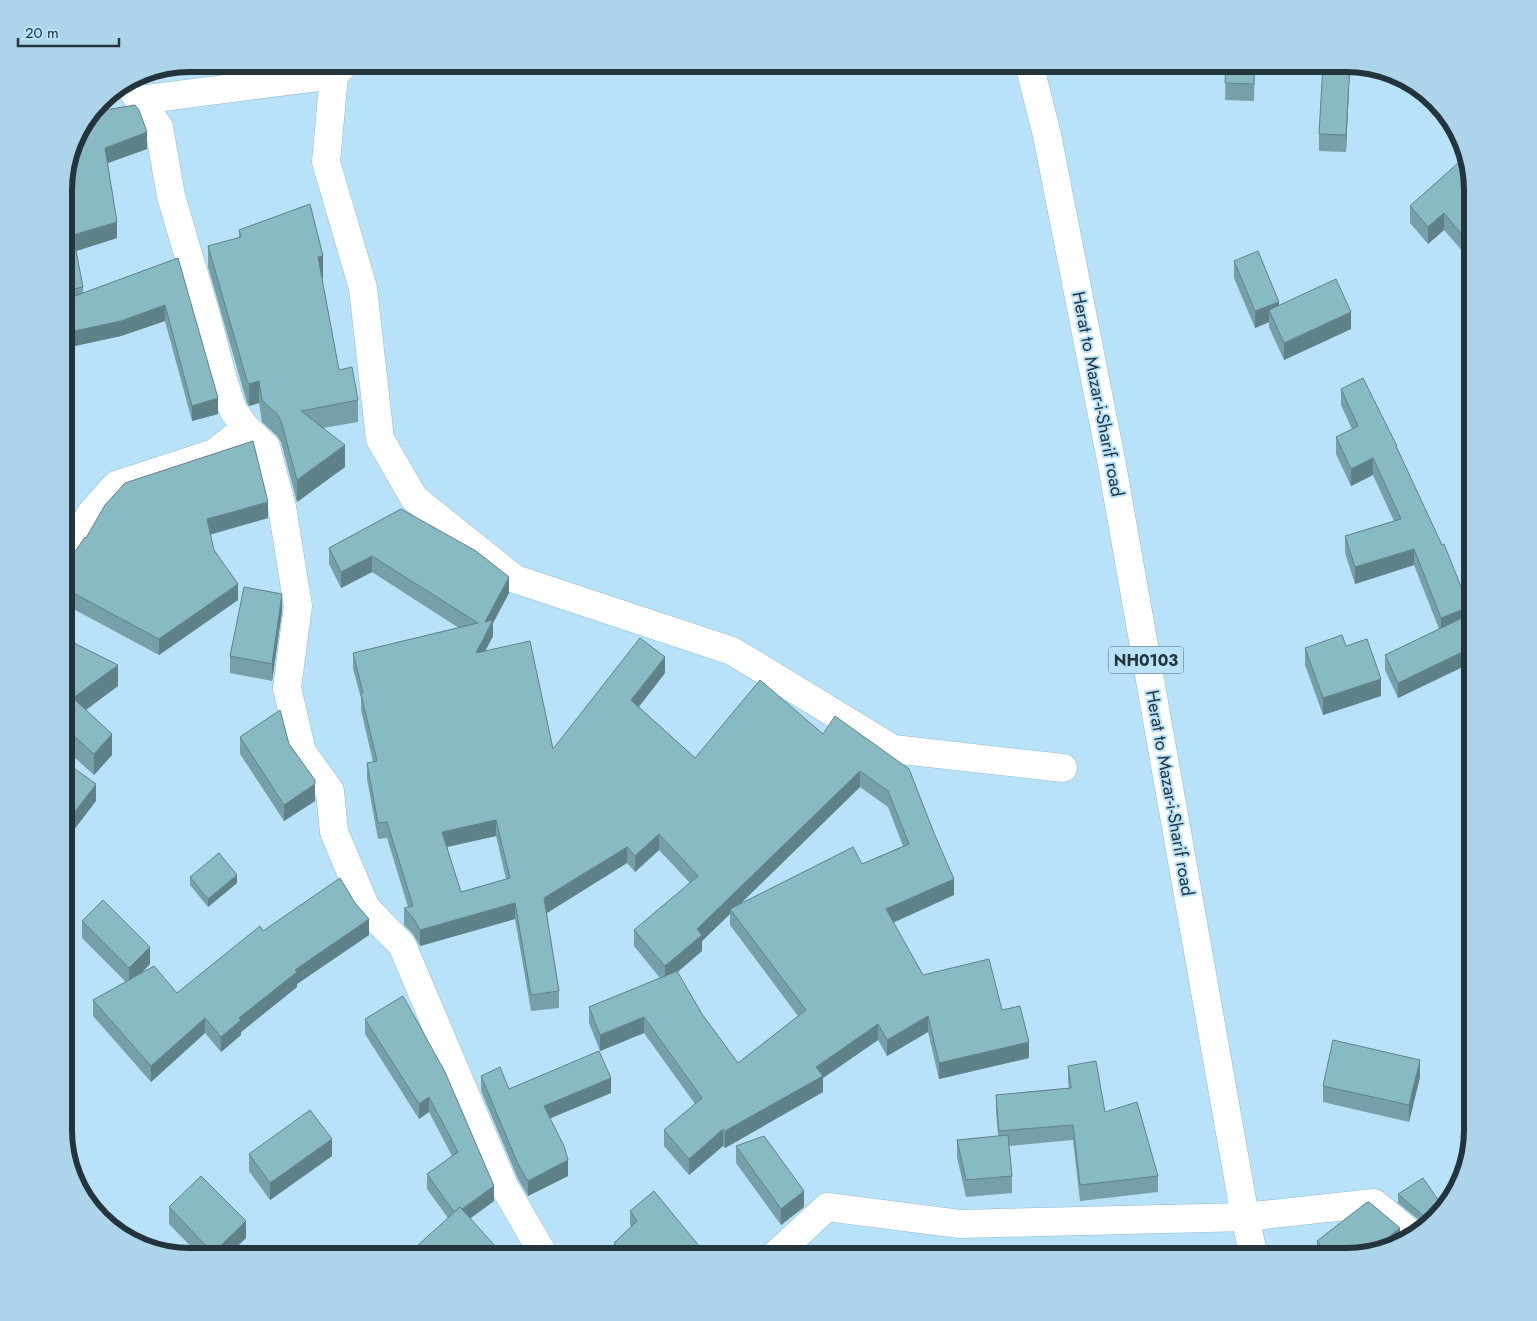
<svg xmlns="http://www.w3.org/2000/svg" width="1537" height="1321" viewBox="0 0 1537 1321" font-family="Jost,sans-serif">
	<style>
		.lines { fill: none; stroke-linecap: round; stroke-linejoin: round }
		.minor-casing { stroke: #91bbd0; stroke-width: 29 }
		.tertiary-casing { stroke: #91bbd0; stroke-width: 29 }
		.trunk-casing { stroke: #91bbd0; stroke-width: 29 }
		.minor { stroke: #fff; stroke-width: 28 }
		.tertiary { stroke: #fff; stroke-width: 28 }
		.trunk { stroke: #fff; stroke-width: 28 }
		.wall { fill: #75a0a9; fill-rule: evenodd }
		.shaded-wall { fill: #5f8289 }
		.building { fill: #88bac4; stroke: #5f8289; fill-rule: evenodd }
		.labels { text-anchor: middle; stroke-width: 4; stroke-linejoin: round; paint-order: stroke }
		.shield { fill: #b8e2f9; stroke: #506875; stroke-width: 1 }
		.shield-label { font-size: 16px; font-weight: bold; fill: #23343d }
		.street-label { font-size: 18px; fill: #23343d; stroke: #b8e2f9 }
		.rim { fill: none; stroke: #23343d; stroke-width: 6 }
	</style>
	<rect width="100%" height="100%" fill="#b8e2f9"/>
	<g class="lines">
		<g class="minor-casing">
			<g id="minor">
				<polyline points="334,75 326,162 363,288 380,439 414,498 515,579 732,651 893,749 1063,768"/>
				<polyline points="127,83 139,100 334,75 345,64"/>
				<polyline points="139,100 159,127 171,196 206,315 224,383 233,410 246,428 266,447 282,507 298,606 287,688 302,752 330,791 334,832 366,908 402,945 504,1186 545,1257"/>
				<polyline points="64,557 92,512 116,485 214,453 246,428"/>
				<polyline points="1245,1217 1374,1203 1413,1235"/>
			</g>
		</g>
		<g class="tertiary-casing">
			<polyline id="tertiary" points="773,1257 827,1207 960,1224 1245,1217"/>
		</g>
		<g class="trunk-casing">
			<polyline id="trunk" points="1029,64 1047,135 1112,465 1245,1217 1254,1257"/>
		</g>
		<use href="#minor" class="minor"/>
		<use href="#tertiary" class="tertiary"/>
		<use href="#trunk" class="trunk"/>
	</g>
	<g class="wall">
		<polygon points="1226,64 1255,64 1254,101 1225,100"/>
		<polygon points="1347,64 1350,64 1346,152 1319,151 1319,134"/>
		<polygon points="77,134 147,149 108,163 117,238 76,251 83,287 83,293 178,258 218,414 192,421 165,321 121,336 70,347 64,319 64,182"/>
		<polygon points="1471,178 1464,253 1444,230 1428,244 1410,223 1410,206"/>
		<polygon points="239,230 323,278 322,278 339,370 358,400 358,422 323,428 345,467 297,502 281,442 277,436 262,422 259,403 249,406 247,403 208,267 208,246 239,238"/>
		<polygon points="1234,261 1279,306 1351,329 1284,360 1269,327 1269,322 1255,328 1234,278"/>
		<polygon points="1341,389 1397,450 1469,624 1467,625 1473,642 1473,662 1398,698 1385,670 1385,655 1439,629 1414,565 1355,584 1345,553 1345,536 1394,521 1373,475 1351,486 1336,454 1336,437 1352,429 1341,405"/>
		<path d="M 401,509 L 509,593 L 493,623 L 493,636 L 485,651 L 553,749 L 665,673 L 639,707 L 695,758 L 823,734 L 909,769 L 954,895 L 893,922 L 923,975 L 1002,1010 L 1029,1058 L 939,1079 L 928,1032 L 887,1056 L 878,1040 L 823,1078 L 823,1092 L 725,1148 L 723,1146 L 689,1175 L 664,1146 L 664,1130 L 695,1104 L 644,1033 L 600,1051 L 589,1023 L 589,1007 L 660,978 L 634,946 L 634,930 L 690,883 L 659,850 L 635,872 L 627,863 L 546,913 L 559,991 L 559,1008 L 531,1011 L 515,919 L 420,946 L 413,934 L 404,925 L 404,908 L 408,907 L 387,838 L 378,839 L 367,779 L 367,763 L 373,762 L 361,710 L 361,698 L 353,669 L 353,653 L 459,628 L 372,572 L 341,588 L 329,564 L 329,548 ZM 860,787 L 888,807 L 903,846 L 862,864 L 740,904 ZM 496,836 L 506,879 L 461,892 L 447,847 ZM 730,914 L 730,925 L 798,1016 L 738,1063 L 702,1014 L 677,972 L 702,951 L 702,941 Z"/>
		<polygon points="268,518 210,535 214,550 238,600 159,655 64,604 64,556 71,555 77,549 86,538"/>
		<polygon points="282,611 272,681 230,673 230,656"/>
		<polygon points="64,638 118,686 86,710 112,755 94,775 64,748"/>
		<polygon points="1346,646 1381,696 1323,715 1305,665 1305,648"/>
		<polygon points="240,737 289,744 315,801 284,821 240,754"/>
		<polygon points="190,877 237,883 208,907 190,885"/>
		<polygon points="82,921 150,964 142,973 177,993 263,931 369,935 297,984 297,987 241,1032 241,1035 221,1052 205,1033 151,1082 93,1016 93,1000 126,982 82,938"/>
		<polygon points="403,996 494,1201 470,1218 448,1218 427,1189 427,1174 452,1156 429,1112 419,1119 365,1034 365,1019"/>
		<polygon points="1068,1066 1158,1176 1158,1192 1080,1201 1073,1140 1009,1146 1012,1176 1012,1193 966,1197 957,1157 957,1140 998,1136 996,1111 996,1095 1069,1088 1068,1082"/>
		<polygon points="481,1076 509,1089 611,1093 550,1118 568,1176 528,1196 518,1179 481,1091"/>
		<polygon points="1420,1077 1409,1122 1323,1102 1323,1086"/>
		<polygon points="736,1146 804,1207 781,1225 736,1163"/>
		<polygon points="249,1154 332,1156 270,1200 249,1171"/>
		<polygon points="1398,1194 1441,1213 1425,1225 1398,1203"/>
		<polygon points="169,1207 246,1238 226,1257 201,1257 169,1224"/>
		<polygon points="630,1211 708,1257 614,1257 614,1243 631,1227 630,1224"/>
		<polygon points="1317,1241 1400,1244 1347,1257 1317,1257"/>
	</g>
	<g class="shaded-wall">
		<polygon points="264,64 272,64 264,67"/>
		<polygon points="1350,64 1346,152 1346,135"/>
		<polygon points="156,71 142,76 142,73"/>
		<polygon points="147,132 147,149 105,164 105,148"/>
		<polygon points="1444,213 1444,230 1428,244 1428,227"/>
		<polygon points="117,222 117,238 73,252 73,235"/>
		<polygon points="1473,228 1473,245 1464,253 1464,237"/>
		<polygon points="323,256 323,278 318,279 318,257"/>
		<polygon points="1279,302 1279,319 1269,310 1269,322 1255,328 1255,311"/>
		<polygon points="165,305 165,321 121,336 70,347 70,332"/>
		<polygon points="1351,312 1351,329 1284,360 1284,343"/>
		<polygon points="259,381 259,403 249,406 249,384"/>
		<polygon points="218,398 218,414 192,421 192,406"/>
		<polygon points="345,445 345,467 297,502 297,480"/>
		<polygon points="1373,458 1373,475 1351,486 1351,469"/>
		<polygon points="268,502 268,518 207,535 207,519"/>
		<polygon points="1414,549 1414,565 1355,584 1355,567"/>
		<polygon points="372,556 372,572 341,588 341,572"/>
		<polygon points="509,577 509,593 493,623 493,636 476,669 476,653 485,622"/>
		<polygon points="238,584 238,600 159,655 159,639"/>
		<polygon points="282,594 282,611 272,681 272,664"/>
		<polygon points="1469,607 1469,624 1441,635 1441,618"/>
		<polygon points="1473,647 1473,662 1398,698 1398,683"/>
		<polygon points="665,657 665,673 631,716 631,700"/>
		<polygon points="118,665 118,686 73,719 73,698"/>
		<polygon points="1381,679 1381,696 1323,715 1323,698"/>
		<polygon points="112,734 112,755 94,775 94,754"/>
		<polygon points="860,771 860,787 732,912 730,909 730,914 702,941 702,951 665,983 665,966 697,929"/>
		<polygon points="96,784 96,801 64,843 64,826"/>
		<polygon points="315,784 315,801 284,821 284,805"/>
		<polygon points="496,820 496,836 442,848 442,832"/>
		<polygon points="659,834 659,850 635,872 635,856"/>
		<polygon points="627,847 627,863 544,915 544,898"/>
		<polygon points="237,875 237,883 208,907 208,899"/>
		<polygon points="954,879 954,895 886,926 886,909"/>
		<polygon points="515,903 515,919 420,946 420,930"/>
		<polygon points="369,919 369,935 297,984 297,987 241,1032 241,1035 221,1052 221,1037 239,1018 295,970"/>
		<polygon points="150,947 150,964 129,985 129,968"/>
		<polygon points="928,1016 928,1032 887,1056 887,1040"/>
		<polygon points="644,1017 644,1033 600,1051 600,1035"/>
		<polygon points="205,1018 205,1033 151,1082 151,1066"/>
		<polygon points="878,1024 878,1040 823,1078 823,1092 725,1148 725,1131"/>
		<polygon points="1029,1042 1029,1058 939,1079 939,1063"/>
		<polygon points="1420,1060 1420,1077 1409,1122 1409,1105"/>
		<polygon points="611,1078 611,1093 544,1121 544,1106"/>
		<polygon points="429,1097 429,1112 419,1119 419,1104"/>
		<polygon points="723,1129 723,1146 689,1175 689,1159"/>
		<polygon points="332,1139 332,1156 270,1200 270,1183"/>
		<polygon points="568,1160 568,1176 528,1196 528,1181"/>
		<polygon points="494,1186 494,1201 456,1229 456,1214"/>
		<polygon points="804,1191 804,1207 781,1225 781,1209"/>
		<polygon points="1441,1204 1441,1213 1425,1225 1425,1217"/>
		<polygon points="246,1221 246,1238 226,1257 213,1257 213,1253"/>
		<polygon points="1400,1228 1400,1244 1396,1248 1368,1253"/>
	</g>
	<g class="building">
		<polygon points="1226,64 1254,64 1254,84 1225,83"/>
		<polygon points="1323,64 1350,64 1346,135 1319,134"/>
		<polygon points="135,105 139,110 147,132 105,148 117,222 73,235 83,287 64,291 64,182 77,134 94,112"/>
		<polygon points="1458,163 1471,178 1473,190 1473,228 1464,237 1444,213 1428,227 1410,206"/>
		<polygon points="310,204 323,256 318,257 339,370 352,367 358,400 301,411 345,445 297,480 281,421 277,414 262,400 259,381 249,384 247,381 208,246 241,237 239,230"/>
		<polygon points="1258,251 1279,302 1255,311 1234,261"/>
		<polygon points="178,258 218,398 192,406 165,305 121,321 70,332 64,303 64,300"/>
		<polygon points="1336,279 1351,312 1284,343 1269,310"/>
		<polygon points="1363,378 1397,446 1396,446 1442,545 1444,544 1469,607 1441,618 1414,549 1355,567 1345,536 1401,519 1373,458 1351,469 1336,437 1358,426 1341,389"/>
		<polygon points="253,441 268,502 207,519 214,550 238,584 159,639 64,588 64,556 71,555 77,549 85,537 86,538 105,505 125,483"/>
		<path d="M 401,509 L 476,551 L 509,577 L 485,622 L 493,620 L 476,653 L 530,641 L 553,749 L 640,638 L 665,657 L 631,700 L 695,758 L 760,680 L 823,734 L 835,716 L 909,769 L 934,833 L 954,879 L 886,909 L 923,975 L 989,959 L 1002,1010 L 1020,1006 L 1029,1042 L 939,1063 L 928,1016 L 887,1040 L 878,1024 L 816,1067 L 823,1076 L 725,1131 L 723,1129 L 689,1159 L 664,1130 L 702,1098 L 644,1017 L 600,1035 L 589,1007 L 677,971 L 702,1014 L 738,1063 L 806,1010 L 730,909 L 853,847 L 862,864 L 909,844 L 888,791 L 860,771 L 697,929 L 702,935 L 665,966 L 634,930 L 698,876 L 659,834 L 635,856 L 627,847 L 544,898 L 559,991 L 531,995 L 515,903 L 420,930 L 413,918 L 404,908 L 413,906 L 387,822 L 378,823 L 367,763 L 377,761 L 361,694 L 363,693 L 353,653 L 478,623 L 372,556 L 341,572 L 329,548 ZM 496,820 L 510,878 L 461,892 L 442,832 Z"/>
		<polygon points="244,587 282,594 272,664 230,656"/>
		<polygon points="1464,617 1473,642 1473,647 1398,683 1385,655"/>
		<polygon points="1342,635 1346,646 1367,639 1381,679 1323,698 1305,648"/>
		<polygon points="64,638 118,665 73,698 112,734 94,754 64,727"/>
		<polygon points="280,710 289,744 315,780 315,784 284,805 240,737"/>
		<polygon points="75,769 96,784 64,826 64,783"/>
		<polygon points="219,853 237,875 208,899 190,877"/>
		<polygon points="340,878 355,903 369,919 295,970 297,972 239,1018 241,1020 221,1037 205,1018 151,1066 93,1000 154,966 177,993 260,926 263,931"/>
		<polygon points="103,900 150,947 129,968 82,921"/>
		<polygon points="403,996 445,1072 494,1186 462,1209 460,1207 454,1212 427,1174 458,1152 429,1097 419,1104 365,1019"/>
		<polygon points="1333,1040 1420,1060 1409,1105 1323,1086"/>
		<polygon points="599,1051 611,1078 544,1106 564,1146 568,1160 528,1181 518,1164 481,1076 500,1067 509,1089"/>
		<polygon points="1096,1061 1105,1112 1137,1102 1158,1176 1080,1185 1073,1125 999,1131 996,1095 1071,1088 1068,1066"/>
		<polygon points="310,1110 332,1139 270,1183 249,1154"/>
		<polygon points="1008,1135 1012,1176 966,1180 957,1140"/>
		<polygon points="764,1136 804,1191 781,1209 736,1146"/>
		<polygon points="201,1176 246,1221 213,1253 169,1207"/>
		<polygon points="1423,1178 1441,1204 1425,1217 1398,1194"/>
		<polygon points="654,1191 708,1257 625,1257 626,1257 614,1243 637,1221 630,1211"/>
		<polygon points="1369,1202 1400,1228 1368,1253 1347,1257 1329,1257 1317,1241 1366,1203"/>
		<polygon points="460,1207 505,1257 405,1257"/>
	</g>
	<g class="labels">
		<rect class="shield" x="1108.5" y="646.5" width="75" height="27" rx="4"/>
		<g class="shield-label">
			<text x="1146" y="666">NH0103</text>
		</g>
		<g class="street-label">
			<text transform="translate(1098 394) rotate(79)" y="6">Herat to Mazar-i-Sharif road</text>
			<text transform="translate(1170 793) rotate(80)" y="6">Herat to Mazar-i-Sharif road</text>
		</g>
	</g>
	<path d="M0 0H1537V1321H0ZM190 72H1346A118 118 0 0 1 1464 190V1130A118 118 0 0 1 1346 1248H190A118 118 0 0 1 72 1130V190A118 118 0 0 1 190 72Z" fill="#acd4ea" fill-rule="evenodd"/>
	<path class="rim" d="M190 72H1346A118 118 0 0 1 1464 190V1130A118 118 0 0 1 1346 1248H190A118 118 0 0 1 72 1130V190A118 118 0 0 1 190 72Z"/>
	<path d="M18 38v8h101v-8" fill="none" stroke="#23343d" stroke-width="2.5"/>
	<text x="25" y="38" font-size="15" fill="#23343d" stroke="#b8e2f9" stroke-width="4" paint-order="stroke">20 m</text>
</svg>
